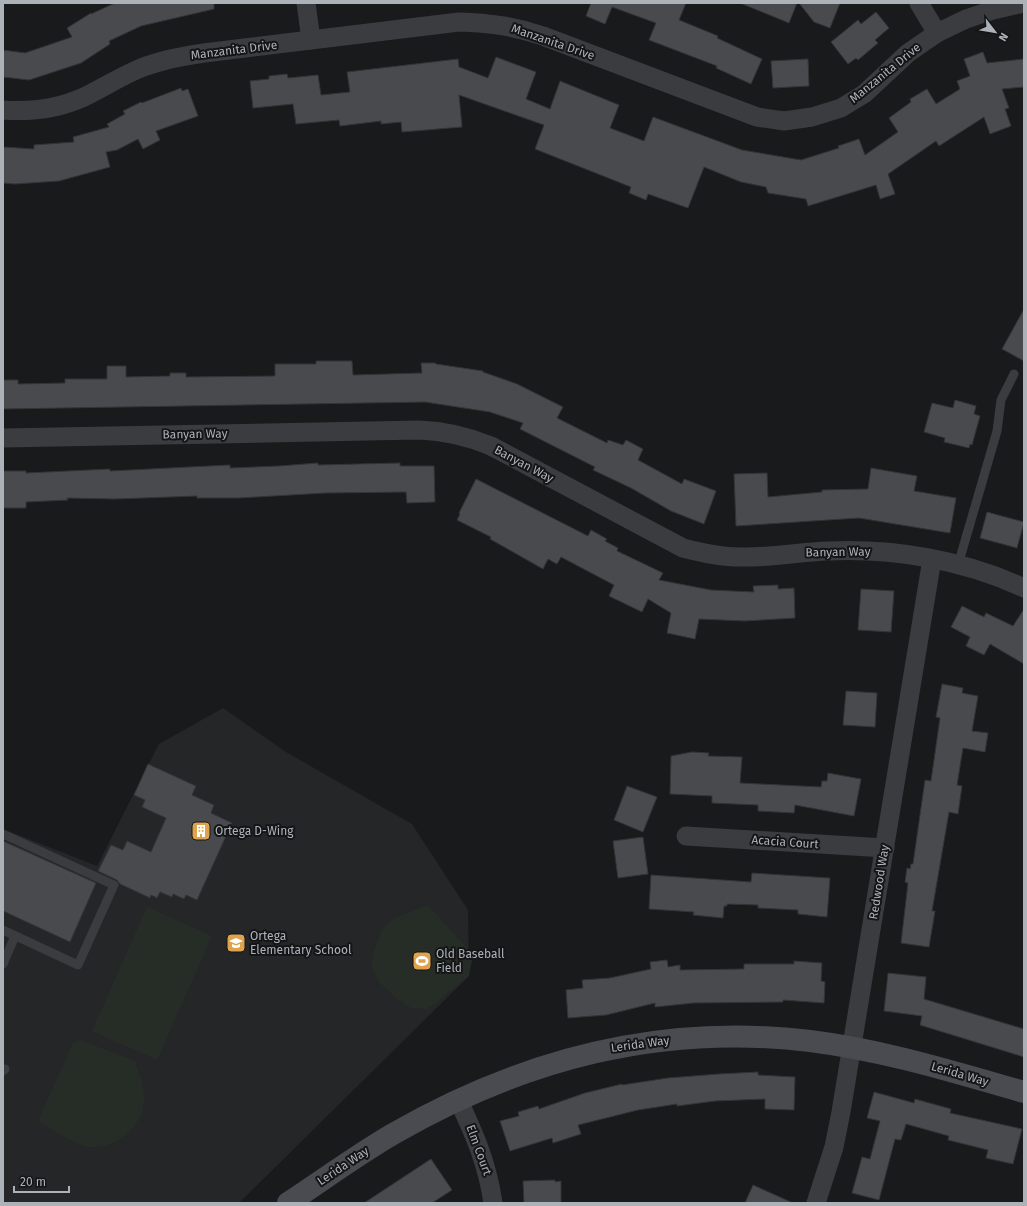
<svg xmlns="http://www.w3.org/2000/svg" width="1027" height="1206" viewBox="0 0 1027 1206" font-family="'Fira Sans',sans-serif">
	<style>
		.built { fill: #252628 }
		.green { fill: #262d26 }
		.building { fill: #494a4d; stroke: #343437 }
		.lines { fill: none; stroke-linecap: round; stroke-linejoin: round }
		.lane { stroke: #3b3c40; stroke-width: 9 }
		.street { stroke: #3b3c40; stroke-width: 19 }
		.secondary { stroke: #494b50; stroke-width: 22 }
		.labels { text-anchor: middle; stroke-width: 4; stroke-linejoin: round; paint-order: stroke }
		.street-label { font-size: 12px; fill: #adb2b9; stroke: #141516 }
		.poi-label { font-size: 12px; fill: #adb2b9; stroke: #141516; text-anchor: start }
	</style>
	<rect width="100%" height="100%" fill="#191a1b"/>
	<polygon class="built" points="223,708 286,752 412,824 468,910 469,976 239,1203 3,1203 3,829 97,866 159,744"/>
	<g class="green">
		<polygon points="428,905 473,955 469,976 427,1009 411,1008 396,998 380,983 371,967 373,954 382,930 393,919"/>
		<polygon points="147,907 212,936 157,1060 92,1031"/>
		<path d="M 80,1040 L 135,1061 C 138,1072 144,1084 144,1096 C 146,1127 111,1155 81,1145 C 66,1139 52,1129 38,1121 L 73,1043 Z"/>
	</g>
	<g class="building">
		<polygon points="115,3 214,3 214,9 141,26 109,41 110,44 81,63 29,80 3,77 3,50 25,53 72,37 67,28 91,13 91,14"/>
		<polygon points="591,3 686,3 679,20 718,36 717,38 762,59 751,84 716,68 717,66 649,40 656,23 612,7 605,24 586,16"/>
		<polygon points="740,3 797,3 789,23"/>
		<polygon points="799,3 840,3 830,28 814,22"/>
		<polygon points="876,12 889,28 875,40 878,43 858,60 856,58 848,64 831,42 858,20 861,24"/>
		<polygon points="983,52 987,63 1024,59 1024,87 1002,89 1009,108 1005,109 1011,126 990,134 984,117 939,146 936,141 888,174 895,194 880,199 876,185 808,206 806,199 768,193 766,187 741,182 704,167 688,208 648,194 646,200 629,193 631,187 535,149 544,125 459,95 462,127 402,132 401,122 381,124 381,121 340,126 339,120 296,124 293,104 253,108 250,81 269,79 269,76 287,74 288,78 318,75 321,95 350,92 347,72 458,59 459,67 488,78 496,57 536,72 526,99 550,109 560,81 619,105 610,128 644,141 653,117 742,150 801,160 839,148 838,146 859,139 865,155 898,132 889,118 911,102 910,99 927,89 936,104 960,89 957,81 970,76 964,59"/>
		<polygon points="808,59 809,86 773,88 771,61"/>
		<polygon points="181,88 182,91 188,89 198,116 156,131 160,140 143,149 138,139 117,150 106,152 110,167 59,181 15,184 3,183 3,147 34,149 34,145 74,142 73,137 109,127 107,124 125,114 123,111 141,102 142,103"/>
		<polygon points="1024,309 1024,361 1002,349"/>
		<polygon points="316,361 352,361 353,375 422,373 421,363 435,363 436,364 483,371 483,372 517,384 563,407 557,418 607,443 608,440 623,445 626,440 643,449 638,460 682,484 684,479 716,491 704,524 671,511 631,488 593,470 595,467 520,429 523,423 490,412 425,402 3,409 3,380 18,380 18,384 65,383 65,379 107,379 107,366 126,366 126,377 170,376 170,373 186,373 186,377 275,376 275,364 316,364"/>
		<polygon points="955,400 976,406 974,414 980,416 972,445 970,444 969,448 944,442 945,438 924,432 932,403 953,408"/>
		<polygon points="318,463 318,465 400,463 400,466 434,466 435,502 407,503 406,492 325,493 239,498 197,498 197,496 115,499 67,498 68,500 26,502 26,508 3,508 3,471 26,471 26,473 110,469 110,471 230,465 230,468 279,466"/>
		<polygon points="871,468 917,476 914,491 956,498 950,533 859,518 736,526 734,474 767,473 768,497 822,492 822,490 868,489"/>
		<polygon points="476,479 588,536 591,530 607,539 605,541 618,548 617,551 663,573 659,580 711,590 754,592 753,586 778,585 778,589 794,588 795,618 745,621 699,619 695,639 667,633 671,613 648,599 642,612 609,596 614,585 561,557 557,564 548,559 543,569 490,539 491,537 457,520 460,514 459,513"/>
		<polygon points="987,512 1024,522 1017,548 980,538"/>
		<polygon points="861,589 894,591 891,632 858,630"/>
		<polygon points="962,606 984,617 986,613 1013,626 1024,609 1024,664 990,644 984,655 966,646 970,637 951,627"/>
		<polygon points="942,684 963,688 962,693 978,696 972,731 988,733 985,752 963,748 957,785 962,786 958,814 949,812 932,911 935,911 929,947 901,943 908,883 905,882 907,868 910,869 911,864 913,864 925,780 931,781 940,718 936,717"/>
		<polygon points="846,691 877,693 875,727 843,725"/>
		<polygon points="692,752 709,753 708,756 742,757 740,783 821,787 822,781 827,781 828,773 861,779 854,816 795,805 794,813 758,811 758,805 712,803 712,796 670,794 671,756"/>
		<polygon points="148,764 196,786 192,795 214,805 211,813 232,823 197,900 186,895 184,899 173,894 172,897 160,892 157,898 151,895 150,898 120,884 117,880 98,871 111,845 123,850 127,841 151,852 166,818 142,807 145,800 134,795"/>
		<polygon points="627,786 657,797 643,832 614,820"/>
		<polygon points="643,837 648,874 618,878 613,841"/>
		<polygon points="3,841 96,883 70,942 3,911"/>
		<polygon points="752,873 830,878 827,917 798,914 798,910 758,908 758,905 727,904 727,906 724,906 723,918 693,915 694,912 649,909 651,875 751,882"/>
		<polygon points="667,960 668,967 680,965 680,970 744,969 744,964 794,964 794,961 822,963 821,981 825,982 824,1003 783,1000 783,1002 693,1003 655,1007 655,1003 606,1015 568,1018 566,990 583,988 582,980 610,978 651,969 650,962"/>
		<polygon points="888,973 926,977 924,999 1024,1029 1024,1057 920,1025 922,1016 884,1011"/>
		<polygon points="758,1072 758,1075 795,1077 794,1110 765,1109 765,1099 715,1101 677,1106 677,1104 638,1110 578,1125 581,1134 553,1143 552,1138 510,1151 500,1121 519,1116 518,1112 538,1106 539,1109 585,1093 622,1084 622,1085 668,1078 719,1074"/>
		<polygon points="874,1092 914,1103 915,1099 951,1109 950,1113 1022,1129 1013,1164 986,1158 988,1150 948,1140 949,1136 906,1124 901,1140 895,1139 879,1200 852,1193 862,1157 870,1159 880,1121 867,1118"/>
		<polygon points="431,1159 452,1190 432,1203 364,1203"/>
		<polygon points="555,1180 555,1182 561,1181 561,1203 524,1203 523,1181"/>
		<polygon points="753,1185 793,1203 745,1203"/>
	</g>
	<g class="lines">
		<g class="lane">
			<polyline points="958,565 997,431 1001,400 1014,374"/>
			<polyline points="3,834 114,885 78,965 3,930"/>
			<polyline points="3,964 15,936"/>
			<polyline points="3,1071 5,1069"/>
		</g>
		<g class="street">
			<polyline points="306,3 311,40"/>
			<polyline points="919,3 937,33"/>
			<path d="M 3,110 C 31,112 58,109 84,97 C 103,88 121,76 141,68 C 161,60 183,56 204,53 L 459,22 C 490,23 513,26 543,36 L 757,117 L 784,121 L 812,117 L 841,108 L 864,94 L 908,53 L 937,33 L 966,19 L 993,10 L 1024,3"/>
			<path d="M 3,438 L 419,430 C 445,431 467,436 491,446 L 683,548 C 702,553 721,557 740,557 C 769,558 799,552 828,551 C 894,548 964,560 1024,588"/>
			<polyline points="686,836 885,848"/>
			<path d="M 458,1099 C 475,1136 487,1162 493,1203"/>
			<polyline points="816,1203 834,1147 841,1112 932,559"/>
		</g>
		<path class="secondary" d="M 288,1203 C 323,1180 357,1155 393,1134 C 523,1059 660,1023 810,1041 C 883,1050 954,1072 1024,1092"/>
	</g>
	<defs>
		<g id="building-square" transform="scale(1)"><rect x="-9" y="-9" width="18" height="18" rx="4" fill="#dfa34e" stroke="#141516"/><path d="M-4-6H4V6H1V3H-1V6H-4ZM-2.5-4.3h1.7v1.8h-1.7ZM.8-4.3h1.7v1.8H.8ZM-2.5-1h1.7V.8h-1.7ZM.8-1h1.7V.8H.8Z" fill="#fff"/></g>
		<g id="school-square" transform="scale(1)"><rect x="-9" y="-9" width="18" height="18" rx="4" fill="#dfa34e" stroke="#141516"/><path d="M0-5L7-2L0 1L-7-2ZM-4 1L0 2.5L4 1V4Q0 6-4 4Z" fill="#fff"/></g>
		<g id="stadium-square" transform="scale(1)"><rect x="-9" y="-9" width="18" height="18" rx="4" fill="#dfa34e" stroke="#141516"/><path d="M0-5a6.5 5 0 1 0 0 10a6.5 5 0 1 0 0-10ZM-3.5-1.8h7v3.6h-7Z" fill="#fff"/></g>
	</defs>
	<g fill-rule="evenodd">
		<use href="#building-square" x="201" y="831"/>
		<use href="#school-square" x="236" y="943"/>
		<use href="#stadium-square" x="422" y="961"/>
	</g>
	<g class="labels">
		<g class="street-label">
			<text transform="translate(553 42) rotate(19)" y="4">Manzanita Drive</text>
			<text transform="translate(234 50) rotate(-7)" y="4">Manzanita Drive</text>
			<text transform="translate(885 73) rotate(-39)" y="4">Manzanita Drive</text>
			<text transform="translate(195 434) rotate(-1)" y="4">Banyan Way</text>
			<text transform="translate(524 464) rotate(28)" y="4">Banyan Way</text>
			<text transform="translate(838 552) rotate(-1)" y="4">Banyan Way</text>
			<text transform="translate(785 842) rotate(4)" y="4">Acacia Court</text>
			<text transform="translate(879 882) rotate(-81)" y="4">Redwood Way</text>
			<text transform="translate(640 1044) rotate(-8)" y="4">Lerida Way</text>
			<text transform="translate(960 1074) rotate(16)" y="4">Lerida Way</text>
			<text transform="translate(479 1150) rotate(70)" y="4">Elm Court</text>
			<text transform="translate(343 1166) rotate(-34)" y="4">Lerida Way</text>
		</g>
		<g class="poi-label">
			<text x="215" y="835">Ortega D-Wing</text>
			<text x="250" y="940">Ortega<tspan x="250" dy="14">Elementary School</tspan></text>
			<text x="436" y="958">Old Baseball<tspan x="436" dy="14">Field</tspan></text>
		</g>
	</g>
	<rect width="1027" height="1206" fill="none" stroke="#adb2b9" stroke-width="8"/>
	<g transform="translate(995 32) rotate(121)" stroke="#141516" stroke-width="3" paint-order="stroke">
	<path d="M0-3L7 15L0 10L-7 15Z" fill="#adb2b9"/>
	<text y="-6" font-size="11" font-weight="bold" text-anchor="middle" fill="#adb2b9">N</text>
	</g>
	<path d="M14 1186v6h55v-6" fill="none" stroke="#adb2b9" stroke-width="2"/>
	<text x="20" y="1186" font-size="12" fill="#adb2b9" stroke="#141516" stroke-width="3" paint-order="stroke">20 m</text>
</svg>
